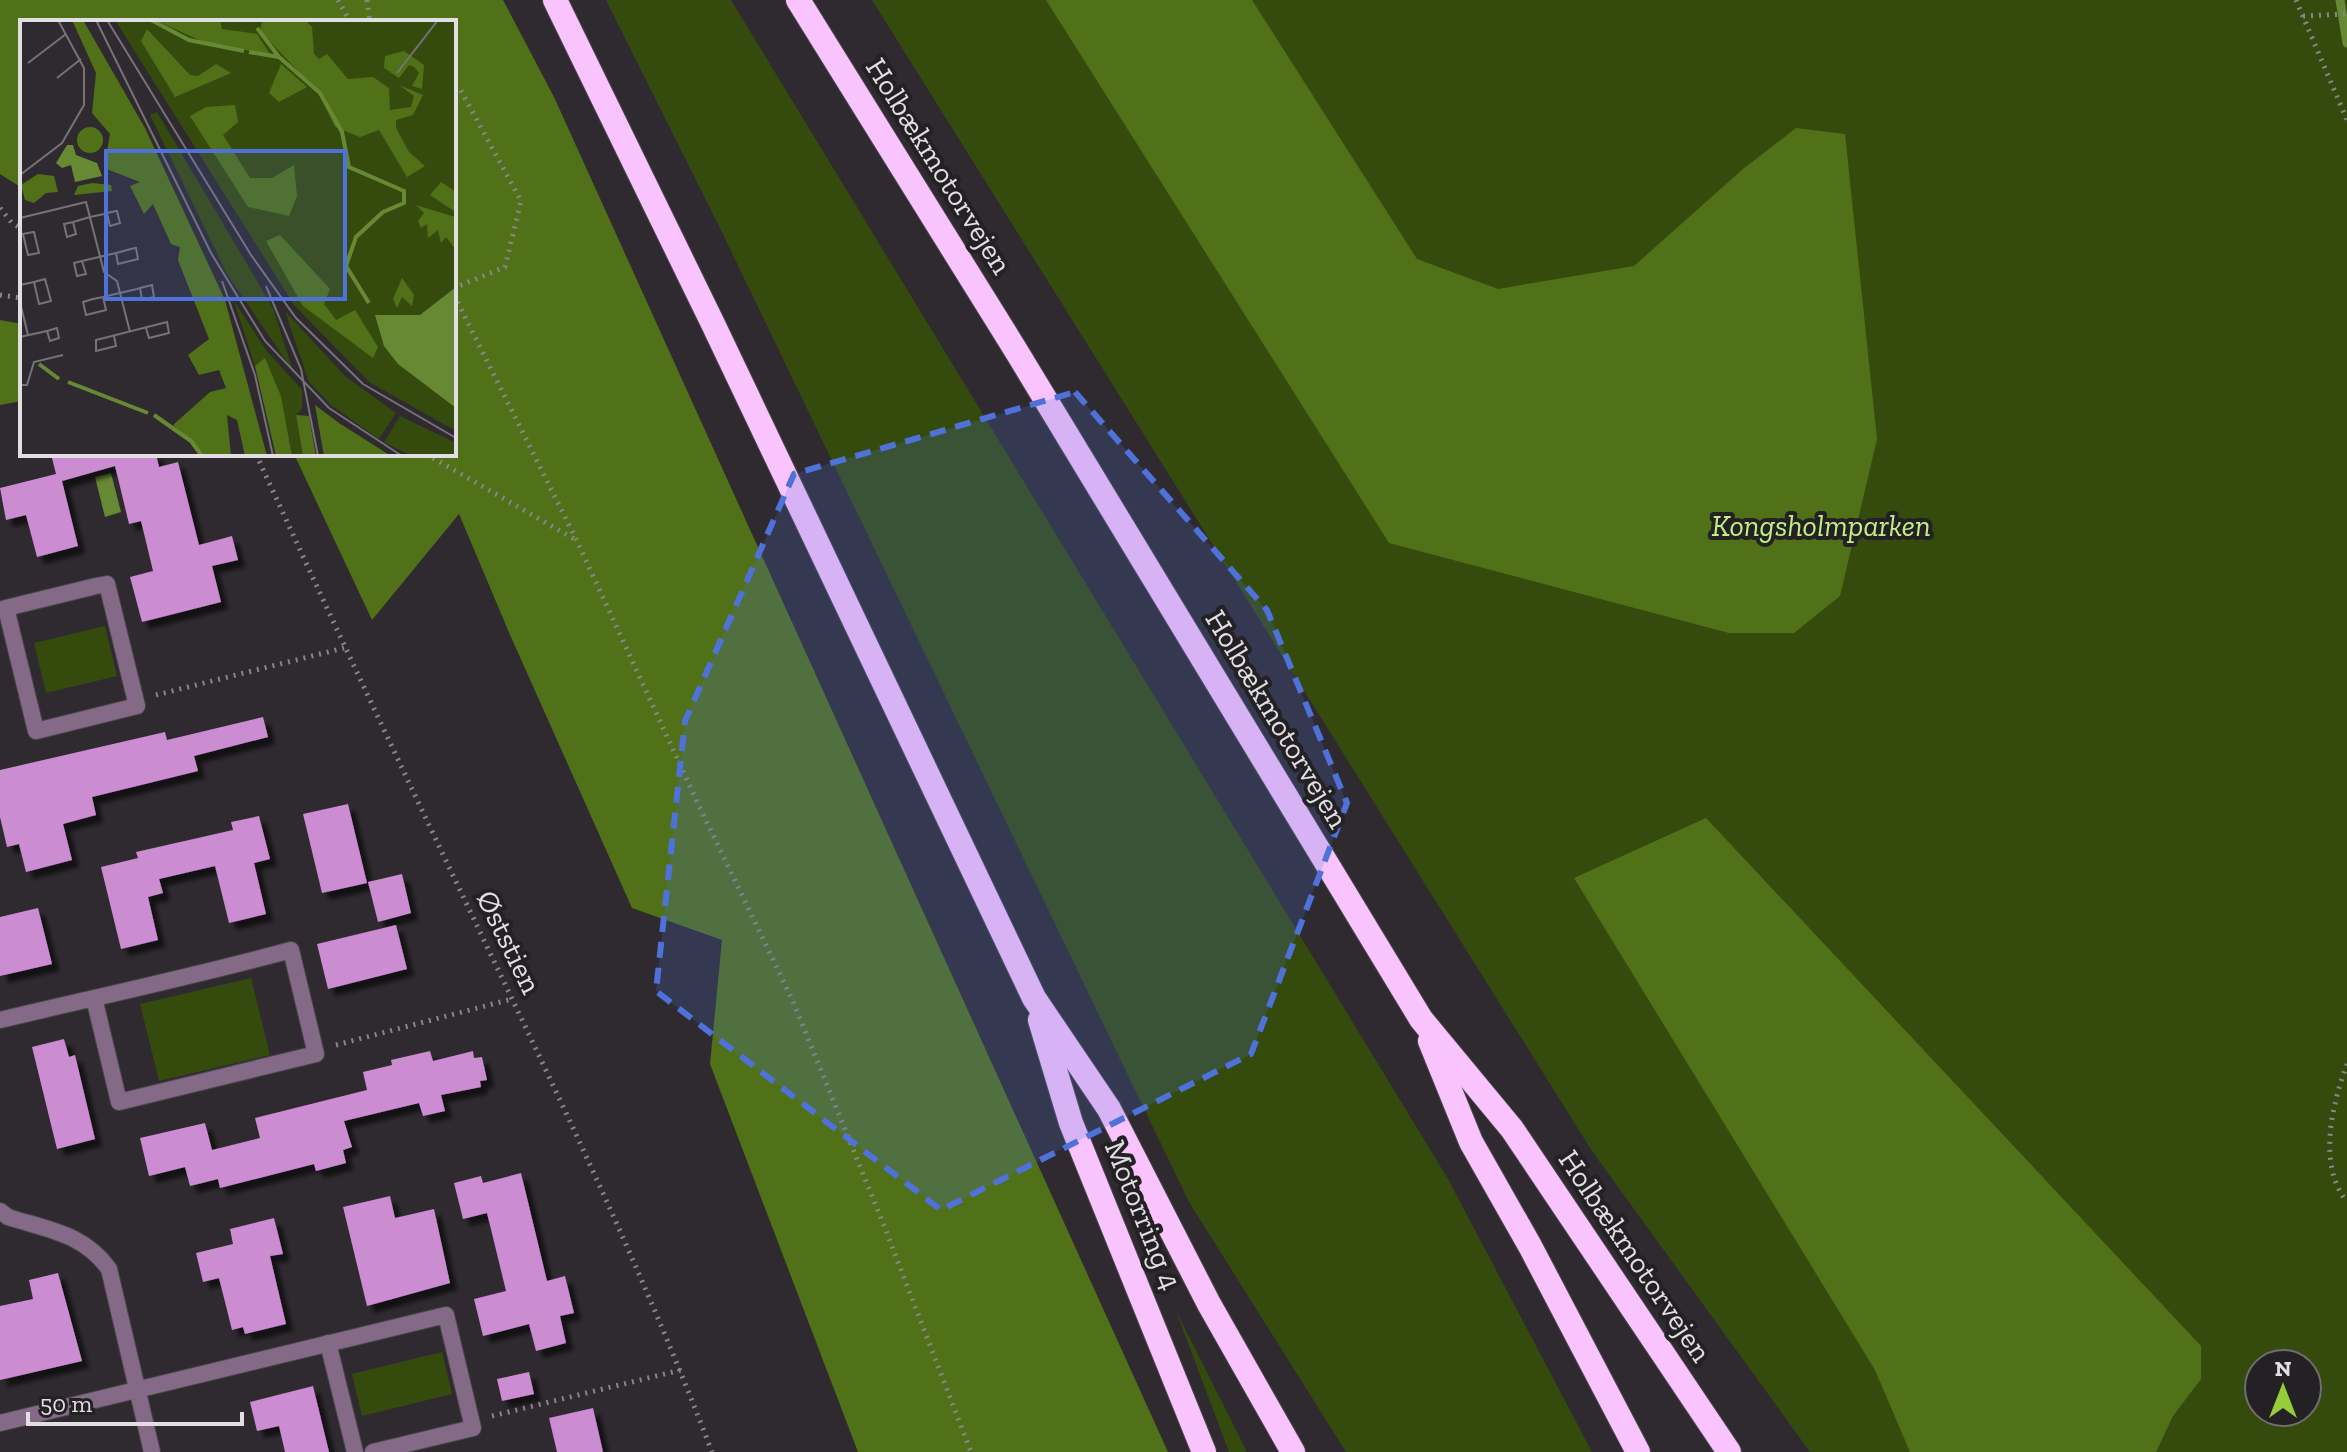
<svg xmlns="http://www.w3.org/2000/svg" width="2347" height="1452" viewBox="0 0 2347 1452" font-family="'Zilla Slab',serif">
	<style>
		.green { fill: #354b0e; fill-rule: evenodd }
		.forest { fill: #517118 }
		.water { fill: #688934 }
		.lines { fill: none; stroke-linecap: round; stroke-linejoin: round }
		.stream { stroke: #688934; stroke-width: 9 }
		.building { fill: #cb8cd1; filter: url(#shadow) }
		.street-casing { stroke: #4b474c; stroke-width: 18 }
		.highway-casing { stroke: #4b474c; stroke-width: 26 }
		.path { stroke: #89868a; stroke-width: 5; stroke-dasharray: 2 6; stroke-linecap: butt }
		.street { stroke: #846a86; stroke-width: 16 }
		.highway { stroke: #f9c4fd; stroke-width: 24 }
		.marked { fill: #4e72da; fill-opacity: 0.2; stroke: #4e72da; stroke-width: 6; stroke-dasharray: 16 10; stroke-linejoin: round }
		.labels { text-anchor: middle; stroke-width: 8; stroke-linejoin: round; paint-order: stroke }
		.street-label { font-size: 30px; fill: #e2dfe2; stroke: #242125 }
		.park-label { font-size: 30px; font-style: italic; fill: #c1f080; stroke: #242125 }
		.inset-river { fill: none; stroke: #688934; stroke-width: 4 }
		.inset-road { fill: none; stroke: #767277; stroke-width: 2 }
		.view { fill: #4e72da; fill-opacity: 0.15; stroke: #4e72da; stroke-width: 4 }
		.inset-edge { fill: none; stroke: #e2dfe2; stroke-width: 4 }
	</style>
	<defs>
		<filter id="shadow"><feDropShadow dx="7" dy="7" stdDeviation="2" flood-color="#0009"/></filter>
	</defs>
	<rect width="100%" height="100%" fill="#2e2a2f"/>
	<g class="green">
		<polygon points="606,0 731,0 1448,1179 1592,1452 1346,1452 1189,1202 719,226"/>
		<path d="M 872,0 L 2347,0 L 2347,1452 L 1810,1452 L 1592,1151 ZM 2259,1364 L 2307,1364 L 2307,1412 L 2259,1412 Z"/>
		<polygon points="105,626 117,676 46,693 34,643"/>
		<polygon points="251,978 270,1055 159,1081 140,1004"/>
		<polygon points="1176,1311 1247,1452 1229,1452"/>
		<polygon points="442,1352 452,1394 362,1416 352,1374"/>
	</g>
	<g class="forest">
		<polygon points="0,0 503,0 554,97 1168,1452 858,1452 710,1064 722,940 632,908 511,637 459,514 372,620 294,454 454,454 454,22 22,22 22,188 0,174"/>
		<polygon points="1046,0 1252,0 1417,259 1498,289 1634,266 1743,169 1796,128 1845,134 1877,439 1840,596 1794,633 1729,633 1389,543"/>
		<polygon points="0,320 22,324 22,401 0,405"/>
		<polygon points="1706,818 2201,1346 2201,1379 2173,1416 2156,1452 1910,1452 1875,1370 1574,878"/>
	</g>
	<polygon class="water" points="111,473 121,512 105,517 95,477"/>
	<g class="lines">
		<polyline class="stream" points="2340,0 2347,43"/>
	</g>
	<g class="building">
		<polygon points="51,454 156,454 159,467 178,462 199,545 232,536 238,560 212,566 221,602 142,622 130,577 153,571 141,521 129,524 115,466 62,481 78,546 37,557 26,515 6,520 0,488 56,474"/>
		<polygon points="263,717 268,737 194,756 198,771 92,797 96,815 63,824 72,860 26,872 19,844 7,847 0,817 0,770 165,732 167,740"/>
		<polygon points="348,804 367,883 322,893 303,814"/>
		<polygon points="259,816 270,859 254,863 266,914 229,923 215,866 159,879 163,893 148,897 158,940 121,949 101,867 138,858 136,852 233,830 231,822"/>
		<polygon points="402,874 411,913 378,922 368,882"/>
		<polygon points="38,908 52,964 0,976 0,917"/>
		<polygon points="396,925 407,969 328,989 317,944"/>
		<polygon points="64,1039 69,1057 75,1055 95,1139 57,1149 32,1047"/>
		<polygon points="430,1051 433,1061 473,1051 474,1058 482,1057 487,1080 480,1081 481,1087 441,1095 445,1111 423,1116 419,1103 344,1121 352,1147 343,1150 346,1163 316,1171 314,1164 220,1188 218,1179 190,1186 185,1167 149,1176 140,1138 205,1123 212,1150 260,1138 255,1118 367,1090 363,1072 392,1065 391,1060"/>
		<polygon points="521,1173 547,1281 565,1276 574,1313 560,1316 566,1343 536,1351 529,1324 483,1336 474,1299 506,1291 487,1213 463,1219 454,1183 481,1176 483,1183"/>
		<polygon points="390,1196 395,1218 434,1209 450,1283 367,1306 343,1207"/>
		<polygon points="274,1218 283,1254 270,1256 286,1324 245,1334 243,1327 232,1330 219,1278 203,1282 196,1253 233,1244 230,1229"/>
		<polygon points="58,1273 82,1361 0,1380 0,1306 33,1299 29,1280"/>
		<polygon points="529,1372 534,1394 502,1401 497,1379"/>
		<polygon points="313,1386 329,1452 285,1452 279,1426 257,1431 250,1402"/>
		<polygon points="593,1408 603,1452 557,1452 549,1418"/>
	</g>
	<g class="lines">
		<g class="street-casing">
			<g id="street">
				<polyline points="0,610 6,608 96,586 107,584 137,706 36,731 6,608"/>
				<path d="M 0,1020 C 97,997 195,976 291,950 L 316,1054 L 119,1102 L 94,998"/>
				<path d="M 0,1211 L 8,1217 C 48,1230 83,1233 109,1269 L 152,1452"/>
				<polyline points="328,1343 355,1452"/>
				<polyline points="0,1423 446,1315 473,1428 373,1452"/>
			</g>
		</g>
		<g class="highway-casing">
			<g id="highway">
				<polyline points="555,0 714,326 1034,998 1109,1109 1209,1304 1293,1452"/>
				<polyline points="798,0 1015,349 1421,1019 1512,1129 1729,1452"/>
				<polyline points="1040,1020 1071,1123 1204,1452"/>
				<polyline points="1430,1041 1471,1142 1530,1246 1638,1452"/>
			</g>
		</g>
		<g class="path">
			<polyline points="338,0 350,22"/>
			<polyline points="367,0 370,22"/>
			<polyline points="2296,0 2347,120"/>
			<polyline points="2303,16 2347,14"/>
			<polyline points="454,87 460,89 521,201 505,267 454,288"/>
			<polyline points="0,208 12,223 22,229"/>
			<polyline points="0,295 22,298"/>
			<polyline points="454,295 577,541 699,806 792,999 883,1223 971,1452"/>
			<path d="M 256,454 C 329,614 404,773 480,932 C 562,1103 644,1274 712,1452"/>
			<polyline points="426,454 576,540"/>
			<polyline points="156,695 344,648"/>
			<polyline points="336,1045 512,999"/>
			<path d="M 2347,1064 C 2332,1105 2317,1164 2347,1202"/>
			<polyline points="492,1416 681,1370"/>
		</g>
		<use href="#street" class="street"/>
		<use href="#highway" class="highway"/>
	</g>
	<path class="marked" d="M 1075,392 L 1267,610 L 1347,803 L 1251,1054 L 941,1210 L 656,991 L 685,721 L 794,474 Z"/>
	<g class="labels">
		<g class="street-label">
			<text transform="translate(939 166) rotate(58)" y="10">Holbækmotorvejen</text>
			<text transform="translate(1277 719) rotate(59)" y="10">Holbækmotorvejen</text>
			<text transform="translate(509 942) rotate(64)" y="10">Øststien</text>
			<text transform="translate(1143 1215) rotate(68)" y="10">Motorring 4</text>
			<text transform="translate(1635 1256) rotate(56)" y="10">Holbækmotorvejen</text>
		</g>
		<g class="park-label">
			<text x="1821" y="536">Kongsholmparken</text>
		</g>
	</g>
	<g transform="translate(20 20)">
		<rect width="436" height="436" fill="#2e2a2f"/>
		<path d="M 95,0 L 436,0 L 436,411 L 349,362 L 274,285 ZM 137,92 L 253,288 L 273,351 L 207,254 L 130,95 ZM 214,281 L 246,330 L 282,370 L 282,389 L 276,395 L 283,436 L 272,436 L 261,376 L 245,339 L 235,346 ZM 265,291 L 325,356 L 376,393 L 359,419 L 311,385 L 289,362 ZM 380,396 L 436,423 L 436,436 L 391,436 L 364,422 Z" fill="#354b0e"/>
		<path d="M 52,0 L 63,0 L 125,108 L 205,280 L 247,436 L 225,436 L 217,400 L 207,395 L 211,436 L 185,436 L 153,405 L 190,372 L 206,368 L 199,350 L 179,355 L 168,335 L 189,319 L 158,240 L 160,227 L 151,224 L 133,184 L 124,194 L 110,166 L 120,162 L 84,148 L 90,114 L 72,93 L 76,53 ZM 135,0 L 200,0 L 202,9 L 237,14 L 250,34 L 188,24 ZM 285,0 L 292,7 L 294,34 L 299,39 L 307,34 L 328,59 L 353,57 L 369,68 L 370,90 L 391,87 L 394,76 L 379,65 L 403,75 L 393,95 L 376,100 L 376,108 L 389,132 L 405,146 L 387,157 L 359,110 L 340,117 L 315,107 L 299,73 L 240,11 L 242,2 ZM 127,9 L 170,55 L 178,56 L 196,44 L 211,53 L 155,77 L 121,21 ZM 384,31 L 404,45 L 402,69 L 392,66 L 399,53 L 394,47 L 389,45 L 379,58 L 364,48 L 365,36 ZM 261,44 L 287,67 L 259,82 L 249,73 ZM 215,85 L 218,102 L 203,115 L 230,158 L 252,158 L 274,145 L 277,176 L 269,196 L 228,187 L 170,96 L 186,87 ZM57 120a13 13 0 1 1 26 0a13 13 0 1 1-26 0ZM 18,154 L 34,156 L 38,172 L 26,173 L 14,183 L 5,180 L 1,165 ZM 421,162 L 436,172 L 436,230 L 426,217 L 421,223 L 418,210 L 408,218 L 407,204 L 401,208 L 398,201 L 404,193 L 396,185 L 435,197 L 434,191 L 410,175 ZM 72,163 L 91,165 L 92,171 L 54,175 L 58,166 ZM 260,215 L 310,269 L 304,284 L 316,300 L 335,290 L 358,327 L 353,338 L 283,286 L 246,221 ZM 382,258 L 394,275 L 392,286 L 382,277 L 377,288 L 373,279 ZM 245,338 L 261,376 L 272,436 L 256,436 L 235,346 ZM 295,385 L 319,403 L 371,436 L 304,436 ZM 276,395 L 289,396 L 296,436 L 283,436 Z" fill="#517118"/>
		<path d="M 47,125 L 53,125 L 56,135 L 77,143 L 82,156 L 55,162 L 51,145 L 42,148 L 36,143 ZM 436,267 L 436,388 L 378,344 L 364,326 L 355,295 L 400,295 Z" fill="#688934"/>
		<path class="inset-river" d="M 131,0 L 169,20 L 224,31M 237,8 L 259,37M 229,32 L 259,37 L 300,73 L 322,112 L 329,147 L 384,171 L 384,183 L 363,192 L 336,217 L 326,246 L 349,283M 19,344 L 39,359M 48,362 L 128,393M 134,395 L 171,421 L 182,436"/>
		<path class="inset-road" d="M 76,0 L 191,233 L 245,321 L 309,388 L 382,436M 87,0 L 231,235 L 276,298 L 343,364 L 436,418M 8,43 L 46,14M 377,53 L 418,0M 37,58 L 61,39M 0,155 L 42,123 L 64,85 L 64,48 L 38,0M 0,198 L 66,182 L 84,252 L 97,261 L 110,312M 53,202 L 56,214 L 47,217 L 44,204 L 53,202 L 70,197 L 84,194 L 87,193 L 96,191 L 97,191 L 100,203 L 90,206 L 87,193M 0,215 L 3,214 L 13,212 L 14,212 L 19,233 L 8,235 L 3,214M 62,241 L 66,254 L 57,256 L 54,243 L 62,241 L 96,233 L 100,232 L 111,229 L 115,228 L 116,228 L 118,239 L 98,244 L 96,233M 202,261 L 235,355 L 253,436M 0,265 L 14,262 L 25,259 L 31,281 L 19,284 L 14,262M 246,266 L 281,349 L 298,436M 83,277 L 86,290 L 66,295 L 63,282 L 73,279 L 83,277 L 87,276 L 117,269 L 120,268 L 132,265 L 134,277 L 122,280 L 120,268M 0,282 L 8,315M 94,316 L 96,326 L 76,331 L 76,320 L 147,302 L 149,313 L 129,318 L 126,308M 0,317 L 27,311 L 30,321 L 39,318 L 37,308 L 27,311M 0,365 L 7,365 L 14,342 L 43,335"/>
		<path class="view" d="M 86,131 L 325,131 L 325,279 L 86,279 Z"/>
		<rect width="436" height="436" class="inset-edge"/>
	</g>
	<g transform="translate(2283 1388)"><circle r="38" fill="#242125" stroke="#706d71" stroke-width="2"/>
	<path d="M0-6L14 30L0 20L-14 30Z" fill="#96cc39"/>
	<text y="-12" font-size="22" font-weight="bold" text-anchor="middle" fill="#e2dfe2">N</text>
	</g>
	<path d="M28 1412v12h214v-12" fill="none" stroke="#e2dfe2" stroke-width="4"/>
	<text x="40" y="1412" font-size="24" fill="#e2dfe2" stroke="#242125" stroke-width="6" paint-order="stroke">50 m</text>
</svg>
